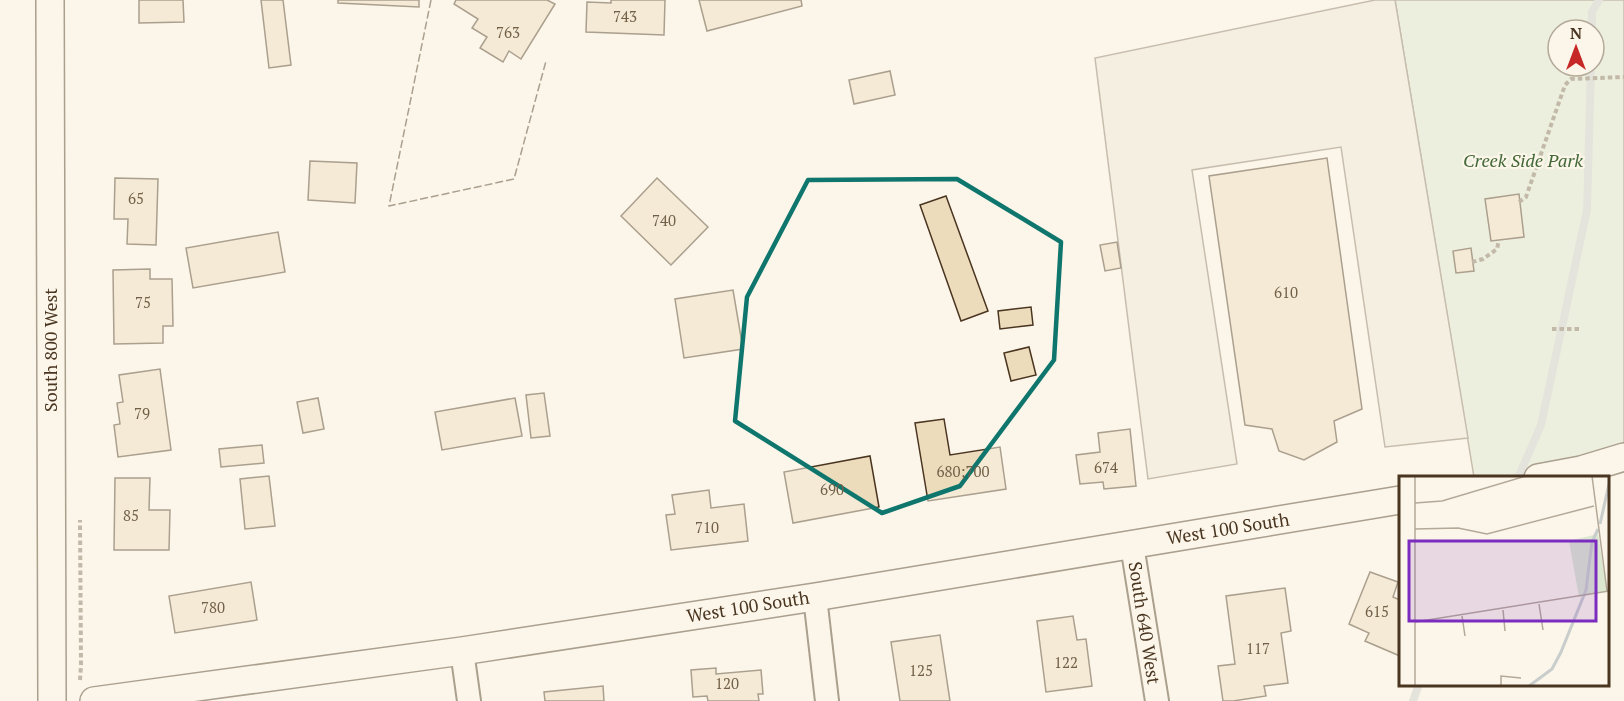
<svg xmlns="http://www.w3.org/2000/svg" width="1624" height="701" viewBox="0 0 1624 701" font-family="'PT Serif',serif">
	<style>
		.green { fill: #dce7d0; stroke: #887966; stroke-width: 1.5; fill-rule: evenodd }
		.parking { fill: #ede7d9; stroke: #887966; stroke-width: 1.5 }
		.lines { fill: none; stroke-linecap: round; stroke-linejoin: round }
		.stream { stroke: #c9cecd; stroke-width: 8 }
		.building { fill: #ecdcbc; stroke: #4a3520; stroke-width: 1.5 }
		.minor-casing { stroke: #4a3520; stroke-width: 26 }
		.tertiary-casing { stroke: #4a3520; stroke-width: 30 }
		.path { stroke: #7f6f5c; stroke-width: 4; stroke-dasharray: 4.5 3; stroke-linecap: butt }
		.minor { stroke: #fbf6e9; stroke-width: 22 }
		.tertiary { stroke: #fbf6e9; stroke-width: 27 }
		.fence { stroke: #4a3520; stroke-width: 1.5; stroke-dasharray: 8 3; stroke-linecap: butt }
		.marked { fill: none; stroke: #0f766e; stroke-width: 4.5; stroke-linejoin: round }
		.labels { text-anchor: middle; stroke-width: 4.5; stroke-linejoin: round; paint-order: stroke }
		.number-label { font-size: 15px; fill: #725f47 }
		.park-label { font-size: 18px; font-style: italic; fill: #436837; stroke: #fbf6e9 }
		.street-label { font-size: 18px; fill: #4a3520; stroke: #fbf6e9 }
		.inset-river { fill: none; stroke: #c9cecd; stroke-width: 3 }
		.inset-road { fill: none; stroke: #b4a999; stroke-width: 1.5 }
		.view { fill: #7b2cbf; fill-opacity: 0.15; stroke: #7b2cbf; stroke-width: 3 }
		.inset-edge { fill: none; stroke: #4a3520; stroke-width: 3 }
	</style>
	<rect width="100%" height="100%" fill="#fbf6e9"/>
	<path class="green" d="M 1395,0 L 1624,0 L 1624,457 L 1538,477 L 1474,477 ZM 1558,30 L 1594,30 L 1594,66 L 1558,66 Z"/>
	<polygon class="parking" points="1375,0 1395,0 1468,438 1385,447 1341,147 1192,170 1237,464 1148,479 1095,58"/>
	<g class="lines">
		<g class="stream">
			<polyline points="1592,30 1592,12 1599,0"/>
			<polyline points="1518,478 1541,425 1587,210 1591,66"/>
			<polyline points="1413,701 1419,684"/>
		</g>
	</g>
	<g class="building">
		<polygon points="139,0 183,0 184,22 139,23"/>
		<polygon points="261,0 283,0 291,65 269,68"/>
		<polygon points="338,0 419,0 419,7 338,3"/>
		<polygon points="456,0 547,0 555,4 521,59 509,51 503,62 480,48 487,37 472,28 478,19 454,4"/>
		<polygon points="611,0 665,0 664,35 586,32 587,2 611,3"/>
		<polygon points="699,0 801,0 802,6 707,31"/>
		<polygon points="890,71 895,95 854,104 849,80"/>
		<polygon points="1327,158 1362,409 1334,421 1337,442 1304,460 1279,451 1272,429 1245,425 1209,176"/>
		<polygon points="310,161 357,163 355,203 308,200"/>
		<polygon points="115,178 158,179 156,245 127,244 128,219 114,219"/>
		<polygon points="657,178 708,227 671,265 621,216"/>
		<polygon points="1519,194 1524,237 1491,241 1485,199"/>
		<polygon points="946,196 988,311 961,321 920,205"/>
		<polygon points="278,232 285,272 193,288 186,248"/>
		<polygon points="1117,242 1121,268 1105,271 1100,245"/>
		<polygon points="1471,248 1474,271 1456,273 1453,251"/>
		<polygon points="150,269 150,279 172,279 173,326 163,326 163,343 114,344 113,270"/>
		<polygon points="733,290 743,349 684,358 675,299"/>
		<polygon points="1031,307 1033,325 1000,329 998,311"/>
		<polygon points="1029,347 1036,375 1011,381 1004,353"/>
		<polygon points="160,369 171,450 118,457 114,425 120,424 117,403 123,402 119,375"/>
		<polygon points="544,393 550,436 531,438 526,395"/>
		<polygon points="318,398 324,429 303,433 297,402"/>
		<polygon points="515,398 522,436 442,450 435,412"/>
		<polygon points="944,419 950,455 1000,447 1006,489 928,501 915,423"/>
		<polygon points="1130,429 1136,486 1104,489 1103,482 1080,484 1076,455 1100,452 1098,433"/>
		<polygon points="262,445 264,463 221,467 219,449"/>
		<polygon points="870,456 879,507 793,523 784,472"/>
		<polygon points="269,476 275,526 245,529 240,479"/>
		<polygon points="115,478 150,478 149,510 170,510 169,550 114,550"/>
		<polygon points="709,490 711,508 744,504 748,541 671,550 666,515 675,514 672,495"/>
		<polygon points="1370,572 1398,582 1393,597 1400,600 1400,656 1365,641 1369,633 1349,624"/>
		<polygon points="251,582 257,620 175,633 169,596"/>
		<polygon points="1285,588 1291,631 1281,633 1288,683 1264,686 1266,696 1233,701 1223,701 1218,666 1235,664 1226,596"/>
		<polygon points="1073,616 1077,640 1086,639 1092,686 1046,692 1037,621"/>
		<polygon points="940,635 950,701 900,701 891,642"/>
		<polygon points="716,668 716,674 761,670 763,694 758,694 759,701 708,701 707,696 693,697 691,670"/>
		<polygon points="603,686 604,701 545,701 544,692"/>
	</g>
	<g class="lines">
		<g class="minor-casing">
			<g id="minor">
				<polyline points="1132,545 1157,701"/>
				<polyline points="815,597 827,701"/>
				<polyline points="462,651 469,701"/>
			</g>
		</g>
		<g class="tertiary-casing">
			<g id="tertiary">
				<polyline points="50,0 52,701"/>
				<polyline points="1538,478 1581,470 1624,457"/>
				<polyline points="94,701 462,651 815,597 1400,500"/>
			</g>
		</g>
		<g class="path">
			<polyline points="1519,202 1526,197 1565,85 1571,79 1624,77"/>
			<polyline points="1472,262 1483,259 1497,249 1499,240"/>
			<polyline points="1552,329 1580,329"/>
			<polyline points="80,680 81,665 80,520"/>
		</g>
		<use href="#minor" class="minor"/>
		<use href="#tertiary" class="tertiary"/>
		<polyline class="fence" points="431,0 389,206 514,179 546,61"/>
	</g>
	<path d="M0 0H1624V701H0ZM 957,179 L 1061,242 L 1054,360 L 960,486 L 882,513 L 735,421 L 747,297 L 808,180 Z" fill="#fbf6e9" fill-opacity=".55" fill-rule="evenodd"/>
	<path class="marked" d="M 957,179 L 1061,242 L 1054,360 L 960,486 L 882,513 L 735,421 L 747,297 L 808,180 Z"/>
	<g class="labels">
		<g class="number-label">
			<text x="625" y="22">743</text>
			<text x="508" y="38">763</text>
			<text x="136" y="204">65</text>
			<text x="664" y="226">740</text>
			<text x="1286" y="298">610</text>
			<text x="143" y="308">75</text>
			<text x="142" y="419">79</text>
			<text x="1106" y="473">674</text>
			<text x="963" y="477">680;700</text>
			<text x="832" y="495">690</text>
			<text x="131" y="521">85</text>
			<text x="707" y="533">710</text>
			<text x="213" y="613">780</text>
			<text x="1377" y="617">615</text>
			<text x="1258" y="654">117</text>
			<text x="1066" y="668">122</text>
			<text x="921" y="676">125</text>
			<text x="727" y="689">120</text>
		</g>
		<g class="park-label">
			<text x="1523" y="167">Creek Side Park</text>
		</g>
		<g class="street-label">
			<text transform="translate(51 350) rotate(-90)" y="6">South 800 West</text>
			<text transform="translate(1228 529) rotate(-9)" y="6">West 100 South</text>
			<text transform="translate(748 607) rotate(-9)" y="6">West 100 South</text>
			<text transform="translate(1144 623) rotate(81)" y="6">South 640 West</text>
		</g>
	</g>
	<g transform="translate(1399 476)">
		<rect width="210" height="210" fill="#fbf6e9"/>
		<path d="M 199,58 L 208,115 L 180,121 L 170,65 Z" fill="#dce7d0"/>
		<path class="inset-river" d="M 201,48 L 210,8M 130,210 L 153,193 L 162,176 L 187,114 L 193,66 L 199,53"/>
		<path class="inset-road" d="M 16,0 L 16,210M 193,0 L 208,115M 16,27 L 43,25 L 127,0M 16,53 L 59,52 L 88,58 L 195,30M 140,128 L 144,154M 104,134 L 106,155M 63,140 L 66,160M 16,146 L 210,115M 102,210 L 102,200 L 122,202"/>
		<path class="view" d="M 10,65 L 197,65 L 197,145 L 10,145 Z"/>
		<rect width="210" height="210" class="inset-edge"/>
	</g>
	<g transform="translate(1576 48)"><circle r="28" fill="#fbf6e9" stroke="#b4a999" stroke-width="1.5"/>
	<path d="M0-4.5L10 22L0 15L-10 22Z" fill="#c62828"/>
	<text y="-9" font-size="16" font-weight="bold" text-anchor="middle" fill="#4a3520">N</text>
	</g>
</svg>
